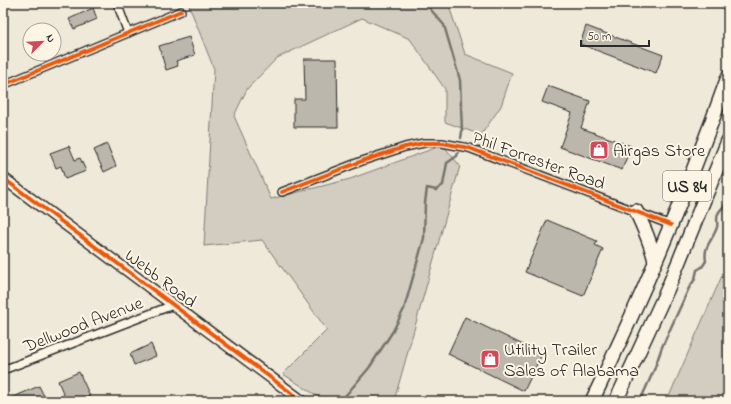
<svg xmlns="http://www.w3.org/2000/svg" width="731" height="404" viewBox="0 0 731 404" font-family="'Indie Flower',sans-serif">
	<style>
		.green { fill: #d2cdc0; stroke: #7e7c76 }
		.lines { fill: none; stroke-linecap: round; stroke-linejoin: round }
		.stream { stroke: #75736d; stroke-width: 2.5 }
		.building { fill: #bcb7ac; stroke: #2b2b2b }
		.street-casing { stroke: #2b2b2b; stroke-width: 10 }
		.secondary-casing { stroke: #2b2b2b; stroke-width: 13 }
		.highway-casing { stroke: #2b2b2b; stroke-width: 16 }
		.street { stroke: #fcf5e5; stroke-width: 7 }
		.secondary { stroke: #fcf5e5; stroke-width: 10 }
		.highway { stroke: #fcf5e5; stroke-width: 13 }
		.cycleway-casing { stroke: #fcf5e5; stroke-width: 6 }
		.cycleway { stroke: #e8590c; stroke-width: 4 }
		.labels { text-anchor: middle; stroke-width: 4; stroke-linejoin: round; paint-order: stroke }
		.shield { fill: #fcf5e5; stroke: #6a6863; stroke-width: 1 }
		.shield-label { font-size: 17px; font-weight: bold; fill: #2b2b2b }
		.poi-label { font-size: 18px; fill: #2b2b2b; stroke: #fcf5e5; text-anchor: start }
		.street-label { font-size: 18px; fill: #2b2b2b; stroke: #fcf5e5 }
	</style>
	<rect width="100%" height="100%" fill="#efe9da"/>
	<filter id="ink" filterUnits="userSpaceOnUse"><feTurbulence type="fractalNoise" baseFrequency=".025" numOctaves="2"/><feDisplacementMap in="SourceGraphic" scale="8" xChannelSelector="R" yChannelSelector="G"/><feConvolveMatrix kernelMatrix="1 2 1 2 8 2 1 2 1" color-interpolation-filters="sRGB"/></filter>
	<g filter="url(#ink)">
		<g class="green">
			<polygon points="188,3 448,3 465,54 512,73 501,106 481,135 445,122 445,89 410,39 362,18 277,58 247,89 234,116 271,199 350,179 443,145 460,166 394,401 325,401 283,374 327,330 262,240 204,246 214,69"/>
			<polygon points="728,262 728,401 667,401"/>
		</g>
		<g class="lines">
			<g class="stream">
				<polyline points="425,3 444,25 460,80 462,132 461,138"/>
				<polyline points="723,3 728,27"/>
				<polyline points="340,401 346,395 369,368 393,331 404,309 424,238 425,203 427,188 436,190 443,185 447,163 457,156 458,153"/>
				<path d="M 640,401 L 654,370 L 662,347 L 689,288 L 695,279 L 697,270 L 702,267 L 706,261 C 703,245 713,241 717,227 C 718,223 716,218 718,214 C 719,210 725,206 728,202"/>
			</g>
		</g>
		<g class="building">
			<polygon points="93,8 97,19 74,29 69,19"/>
			<polygon points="586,26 663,55 656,73 580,44"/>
			<polygon points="189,37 195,55 176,61 178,66 166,70 159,46"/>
			<polygon points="304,59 337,59 338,127 294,127 294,99 305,99"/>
			<polygon points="548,86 590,101 581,128 631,146 622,170 560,147 572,113 542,102"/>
			<polygon points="107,144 116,166 104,172 94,150"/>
			<polygon points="69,146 75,160 80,158 86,171 65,179 61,166 56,168 50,153"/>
			<polygon points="547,220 597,241 595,245 603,249 583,296 525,272"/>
			<polygon points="465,317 542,354 524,391 448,354"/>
			<polygon points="151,344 156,356 134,365 130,354"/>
			<polygon points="79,372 90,396 78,401 76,401 74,396 66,400 58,381"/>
			<polygon points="39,386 45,398 38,401 4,401"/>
		</g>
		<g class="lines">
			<g class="street-casing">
				<g id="street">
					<polyline points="117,3 128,33"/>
					<polyline points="3,85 181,11"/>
					<polyline points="282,192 362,161 405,147 424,143 442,143 469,148 671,225"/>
					<polyline points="3,370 173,305"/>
				</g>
			</g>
			<g class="secondary-casing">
				<polyline id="secondary" points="3,178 302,401"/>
			</g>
			<g class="highway-casing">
				<g id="highway">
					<path d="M 636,211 C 644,228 651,243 655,261"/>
					<path d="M 592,401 C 643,295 689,187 728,77"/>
					<polyline points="616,401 668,288 728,141"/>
				</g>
			</g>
			<use href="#street" class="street"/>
			<use href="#secondary" class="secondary"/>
			<use href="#highway" class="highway"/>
			<g class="cycleway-casing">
				<g id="cycleway">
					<polyline points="3,85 181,11"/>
					<polyline points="3,178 302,401"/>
					<polyline points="282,192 362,161 405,147 424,143 442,143 469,148 671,225"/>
				</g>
			</g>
			<use href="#cycleway" class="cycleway"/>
		</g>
	</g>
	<defs>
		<g id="shop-square" transform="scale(1)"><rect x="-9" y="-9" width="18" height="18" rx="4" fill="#d1495b" stroke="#fcf5e5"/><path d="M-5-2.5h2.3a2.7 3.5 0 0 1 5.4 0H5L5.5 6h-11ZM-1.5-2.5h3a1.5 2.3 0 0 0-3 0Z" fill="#fff"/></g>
	</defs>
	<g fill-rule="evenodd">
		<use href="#shop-square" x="599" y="150"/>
		<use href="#shop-square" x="490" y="359"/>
	</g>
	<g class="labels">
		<rect class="shield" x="663" y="171" width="48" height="30" rx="3"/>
		<g class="shield-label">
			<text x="687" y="192">US 84</text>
		</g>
		<g class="poi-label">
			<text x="613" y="156">Airgas Store</text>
			<text x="504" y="355">Utility Trailer<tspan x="504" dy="21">Sales of Alabama</tspan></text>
		</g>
		<g class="street-label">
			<text transform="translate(539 160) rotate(20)" y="6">Phil Forrester Road</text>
			<text transform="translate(161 278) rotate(37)" y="6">Webb Road</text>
			<text transform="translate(83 324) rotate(-21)" y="6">Dellwood Avenue</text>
		</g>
	</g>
	<rect width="731" height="404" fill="none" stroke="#fcf5e5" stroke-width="16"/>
	<rect x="8" y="8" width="715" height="388" fill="none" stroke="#2b2b2b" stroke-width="1.5" filter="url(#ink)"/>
	<g transform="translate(42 42) rotate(66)"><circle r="19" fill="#fcf5e5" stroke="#a8a49b"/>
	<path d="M0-3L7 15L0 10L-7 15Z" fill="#d1495b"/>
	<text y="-6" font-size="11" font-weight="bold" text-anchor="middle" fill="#2b2b2b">N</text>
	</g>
	<path d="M581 40v6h68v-6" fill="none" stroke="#2b2b2b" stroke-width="2"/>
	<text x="587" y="40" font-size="12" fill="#2b2b2b" stroke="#fcf5e5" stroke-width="3" paint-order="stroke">50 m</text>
</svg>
